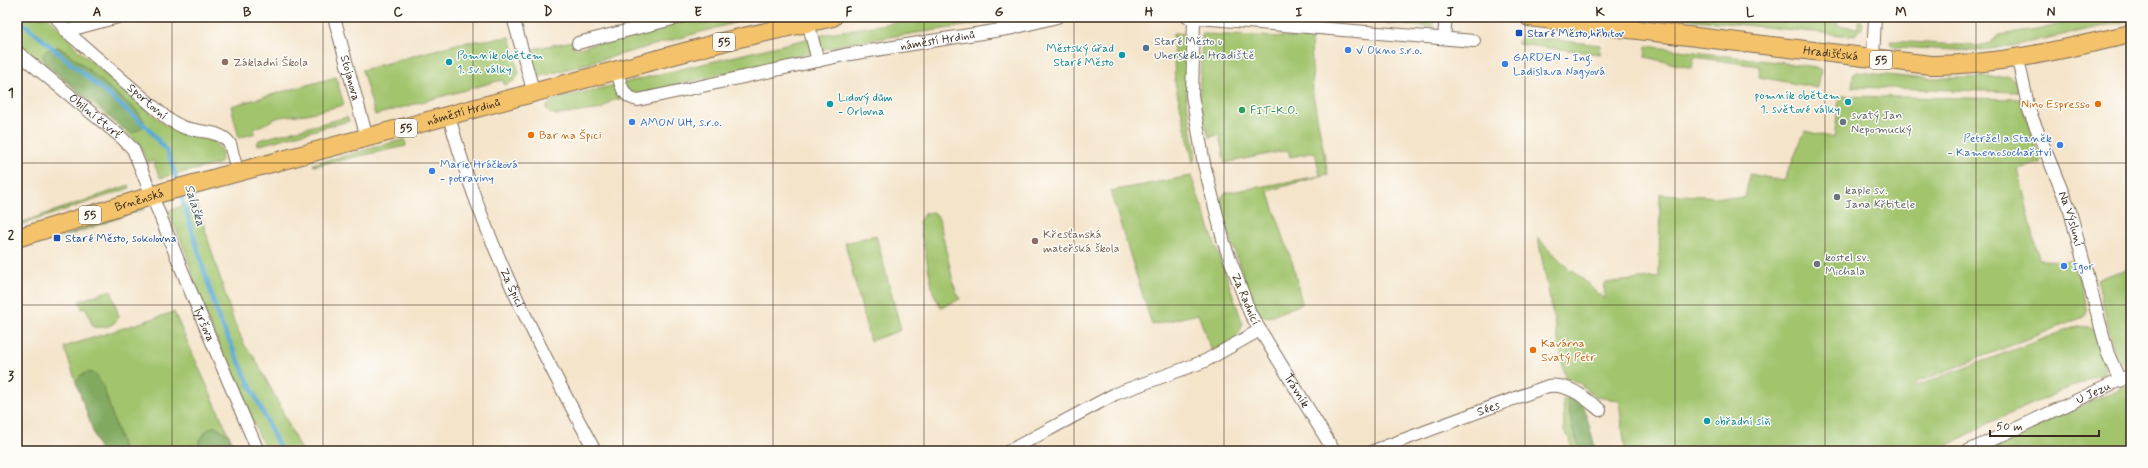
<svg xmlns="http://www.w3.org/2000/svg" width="2148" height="468" viewBox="0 0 2148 468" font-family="Mynerve,sans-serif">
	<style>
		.green { fill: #a2c46d; stroke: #6e7746 }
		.forest { fill: #81aa60; stroke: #5e6a3f }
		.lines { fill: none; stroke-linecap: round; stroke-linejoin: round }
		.stream { stroke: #59a8d3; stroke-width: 4.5 }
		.minor-casing { stroke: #7c6b5a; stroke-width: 14 }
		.primary-casing { stroke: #7c6b5a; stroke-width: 20 }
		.minor { stroke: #fff; stroke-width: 12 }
		.primary { stroke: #f3c26a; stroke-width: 18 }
		.grid { fill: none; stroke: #3b2a1e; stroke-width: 1; stroke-opacity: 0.55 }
		.transit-dot { fill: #1a4fb4; stroke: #fdfcf7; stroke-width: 1.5 }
		.service-dot { fill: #5c6f8a; stroke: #fdfcf7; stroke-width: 1.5 }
		.shop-dot { fill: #3f7fe0; stroke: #fdfcf7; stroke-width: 1.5 }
		.culture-dot { fill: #0f9aa8; stroke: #fdfcf7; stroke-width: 1.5 }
		.education-dot { fill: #8d6e63; stroke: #fdfcf7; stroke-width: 1.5 }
		.food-dot { fill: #e8710a; stroke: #fdfcf7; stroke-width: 1.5 }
		.leisure-dot { fill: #2e9e5b; stroke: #fdfcf7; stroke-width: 1.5 }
		.worship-dot { fill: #6b7280; stroke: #fdfcf7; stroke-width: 1.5 }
		.labels { text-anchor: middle; stroke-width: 3; stroke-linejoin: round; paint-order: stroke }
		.shield { fill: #fdfcf7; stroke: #75695f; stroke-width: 1 }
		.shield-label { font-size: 11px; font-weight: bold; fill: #3b2a1e }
		.transit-label { font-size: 12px; fill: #164399; stroke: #fdfcf7; text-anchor: start }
		.street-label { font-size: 12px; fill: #3b2a1e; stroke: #fdfcf7 }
		.service-label { font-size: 12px; fill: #4e5e75; stroke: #fdfcf7; text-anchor: start }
		.culture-label { font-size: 12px; fill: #0d838f; stroke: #fdfcf7; text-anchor: start }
		.shop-label { font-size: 12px; fill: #366cbe; stroke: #fdfcf7; text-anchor: start }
		.education-label { font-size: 12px; fill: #785e54; stroke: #fdfcf7; text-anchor: start }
		.food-label { font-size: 12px; fill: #c56008; stroke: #fdfcf7; text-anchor: start }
		.leisure-label { font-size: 12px; fill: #27864d; stroke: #fdfcf7; text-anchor: start }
		.worship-label { font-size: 12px; fill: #5b616d; stroke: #fdfcf7; text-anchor: start }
		.water-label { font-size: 13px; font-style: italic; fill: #475c66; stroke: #fdfcf7 }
		.neatline { fill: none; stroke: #3b2a1e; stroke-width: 1.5 }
		.grid-label { font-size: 13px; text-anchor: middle; font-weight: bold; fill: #3b2a1e }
	</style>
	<rect width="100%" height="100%" fill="#fdfcf7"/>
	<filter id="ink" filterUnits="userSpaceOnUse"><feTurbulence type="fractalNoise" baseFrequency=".025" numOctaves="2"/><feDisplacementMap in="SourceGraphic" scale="8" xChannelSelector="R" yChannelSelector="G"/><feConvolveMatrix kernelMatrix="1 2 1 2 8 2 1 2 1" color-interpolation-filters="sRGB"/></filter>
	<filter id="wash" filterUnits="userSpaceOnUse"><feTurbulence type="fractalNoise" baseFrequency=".012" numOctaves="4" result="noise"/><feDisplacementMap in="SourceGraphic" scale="16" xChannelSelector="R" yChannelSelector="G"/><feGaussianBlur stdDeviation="0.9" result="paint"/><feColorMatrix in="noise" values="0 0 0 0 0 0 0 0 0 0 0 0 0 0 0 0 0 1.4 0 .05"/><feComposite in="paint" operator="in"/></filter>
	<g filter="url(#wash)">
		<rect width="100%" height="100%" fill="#f4e4ca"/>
		<g class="green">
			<polygon points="17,17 48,17 78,50 165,125 179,132 210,137 222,152 221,161 218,164 160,178 153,161 147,162 139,143 17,41"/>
			<polygon points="698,17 755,17 539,77 535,74 526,50 573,41 575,49"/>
			<polygon points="929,17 1023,17 850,43 611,101 602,109 557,115 550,113 546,108 552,100 836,32"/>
			<polygon points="1320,17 1399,17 1432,20 1434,24 1431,27"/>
			<path d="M 1668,17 L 1837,17 L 1837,25 L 1858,28 L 1858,21 L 1862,21 C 1865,29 1858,34 1851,36 Z"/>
			<polygon points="2088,17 2131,17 2131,20 2011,46 1976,51 1897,47 1891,45 1890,41 1979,46 1989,43 2000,35 2037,30"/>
			<polygon points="1173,33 1188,34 1186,98 1196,155 1193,162 1175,83"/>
			<polygon points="1202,34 1311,38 1313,95 1328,174 1320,176 1268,191 1293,265 1302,304 1268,317 1258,314 1255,309 1227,229 1220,199 1225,193 1320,176 1315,152 1290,157 1288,150 1225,163 1219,135 1209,137 1199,103"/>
			<polygon points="1520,36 1601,45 1600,54 1518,44"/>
			<polygon points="510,37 519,73 514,81 504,85 503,80 494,82 375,115 362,70 460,43"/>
			<polygon points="1646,46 1816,67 1821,70 1818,88 1759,77 1760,66 1694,57 1692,68 1645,57"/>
			<polygon points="1857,72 1915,78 1962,78 2009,76 2016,81 2019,92 1852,87 1853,75"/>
			<polygon points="336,77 344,105 307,114 279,117 254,129 255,133 239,138 231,106"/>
			<polygon points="1842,96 2020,99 2041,163 2018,169 2039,260 2076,261 2087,312 2084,317 1915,383 1916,386 2078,326 2089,327 2094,330 2105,370 2103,373 1993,421 1938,451 1625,451 1619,400 1595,397 1579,383 1565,377 1538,238 1571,271 1573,270 1604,299 1605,283 1659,277 1660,194 1745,198 1750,174 1784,181 1805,131 1834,138 1839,100"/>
			<polygon points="347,117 349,121 260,145 257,144 259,140"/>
			<polygon points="405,139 406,146 314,166 313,164"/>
			<polygon points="1191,176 1243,324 1236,339 1212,351 1198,314 1152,325 1110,191"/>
			<polygon points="129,185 130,188 17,226 17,224"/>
			<polygon points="196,201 233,319 245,346 253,355 278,402 301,451 266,451 202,307 186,252 168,211"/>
			<polygon points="139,208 145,209 61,238 99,220"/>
			<polygon points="931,212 935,213 939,219 954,286 960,299 941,308 933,292 919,222 924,214"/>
			<polygon points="876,235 901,330 870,341 845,243"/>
			<polygon points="2131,268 2131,360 2124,365 2115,356 2097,279"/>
			<path d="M 111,290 L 119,317 C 113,327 104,328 93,327 L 86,308 L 82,309 L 79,301 Z"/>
			<polygon points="174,312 236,451 100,451 64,347"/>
			<polygon points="2131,384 2131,451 1985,451 2027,430"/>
			<polygon points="1574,397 1596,451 1572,451 1570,439 1564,431 1563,399"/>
		</g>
		<g class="forest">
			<path d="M 58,47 C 78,59 93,74 111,89 C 123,100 135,106 144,121 L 144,126 L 133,133 L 124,128 L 92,100 L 86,97 L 45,62 L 43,54 L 47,50 Z"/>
			<polygon points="89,372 95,374 103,386 124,451 100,451 76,382 81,375"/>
			<polygon points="1574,397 1583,403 1596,451 1581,451 1573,431 1567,398"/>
			<polygon points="212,427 217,427 229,435 233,451 200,451 199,442 206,431"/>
		</g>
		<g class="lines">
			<g class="stream">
				<polyline points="17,18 148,128 168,153 178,184"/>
				<polyline points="180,192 219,319 281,451"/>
			</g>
		</g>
	</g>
	<g filter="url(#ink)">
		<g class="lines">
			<g class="minor-casing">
				<g id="minor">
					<path id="s1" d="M 56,17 L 66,31 L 169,120 C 174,122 178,125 183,127 C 197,133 220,129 230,144 L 238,174"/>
					<path id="s2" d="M 334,17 L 367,138"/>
					<polyline points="513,17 534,94"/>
					<polyline points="1187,17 1474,41"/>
					<polyline points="808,22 818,61"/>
					<polyline points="66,31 118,17"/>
					<polyline points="1444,37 1446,17"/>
					<polyline points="578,43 681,17"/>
					<path id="s3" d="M 17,52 L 121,137 L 133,149 L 195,302 L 258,451"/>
					<polyline points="1873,59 1875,17"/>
					<path id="s4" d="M 2018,59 L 2029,110 L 2070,211 L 2108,354 L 2120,381"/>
					<path id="s5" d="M 617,71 C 621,85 622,97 638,100 L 844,55 L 1013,28 L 1057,17"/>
					<path id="s6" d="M 449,116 C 481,235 537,344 595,451"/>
					<path id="s7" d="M 1260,330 L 1334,451"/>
					<polyline points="1009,451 1115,394 1205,361 1260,330 1250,313 1224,243 1204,164 1192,95 1194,18"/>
					<path id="s8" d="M 1373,451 L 1548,386 C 1569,383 1585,398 1600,410"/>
					<path id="s9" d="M 1968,451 L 2131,375"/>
				</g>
			</g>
			<g class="primary-casing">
				<g id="primary">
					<path id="s10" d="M 1529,17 L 1931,65 C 2000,65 2065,49 2131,34"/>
					<path id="s11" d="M 17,238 L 164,192 L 726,41 L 833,17"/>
				</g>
			</g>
			<use href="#minor" class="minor"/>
			<use href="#primary" class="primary"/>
		</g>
	</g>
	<path class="grid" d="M 172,17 L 172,451M 323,17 L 323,451M 473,17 L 473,451M 623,17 L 623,451M 773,17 L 773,451M 924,17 L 924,451M 1074,17 L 1074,451M 1224,17 L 1224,451M 1375,17 L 1375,451M 1525,17 L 1525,451M 1675,17 L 1675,451M 1825,17 L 1825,451M 1976,17 L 1976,451M 17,163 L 2131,163M 17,305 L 2131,305"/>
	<g class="transit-dot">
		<rect x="1515" y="29" width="8" height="8" rx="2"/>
		<rect x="53" y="234" width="8" height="8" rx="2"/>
	</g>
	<circle class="service-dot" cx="1146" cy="48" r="4"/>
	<g class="shop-dot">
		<circle cx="1348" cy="50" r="4"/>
		<circle cx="1505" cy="64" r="4"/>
		<circle cx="632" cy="122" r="4"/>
		<circle cx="2060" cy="145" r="4"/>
		<circle cx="432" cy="171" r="4"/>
		<circle cx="2064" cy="266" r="4"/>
	</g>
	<g class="culture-dot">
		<circle cx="1122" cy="55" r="4"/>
		<circle cx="449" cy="62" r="4"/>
		<circle cx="1848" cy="102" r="4"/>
		<circle cx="830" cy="104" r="4"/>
		<circle cx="1707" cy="421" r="4"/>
	</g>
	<g class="education-dot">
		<circle cx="225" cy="62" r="4"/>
		<circle cx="1035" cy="241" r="4"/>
	</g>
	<g class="food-dot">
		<circle cx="2098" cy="104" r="4"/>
		<circle cx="531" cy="135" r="4"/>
		<circle cx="1533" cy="350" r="4"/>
	</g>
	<circle class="leisure-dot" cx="1242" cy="110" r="4"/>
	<g class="worship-dot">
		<circle cx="1843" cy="122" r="4"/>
		<circle cx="1837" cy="197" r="4"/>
		<circle cx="1817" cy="264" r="4"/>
	</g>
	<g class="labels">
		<g class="shield">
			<rect x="713" y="33" width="22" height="18" rx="3"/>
			<rect x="1870" y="51" width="22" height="18" rx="3"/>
			<rect x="395" y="119" width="22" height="18" rx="3"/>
			<rect x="79" y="206" width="22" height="18" rx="3"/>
		</g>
		<g class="shield-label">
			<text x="724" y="46">55</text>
			<text x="1881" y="64">55</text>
			<text x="406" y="132">55</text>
			<text x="90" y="219">55</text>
		</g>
		<g class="transit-label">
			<text x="1527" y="37">Staré Město,hřbitov</text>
			<text x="65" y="242">Staré Město, sokolovna</text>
		</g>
		<g class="street-label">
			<text dy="4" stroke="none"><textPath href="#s5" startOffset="344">náměstí Hrdinů</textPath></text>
			<text dy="4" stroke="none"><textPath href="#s10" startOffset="304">Hradišťská</textPath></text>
			<text dy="4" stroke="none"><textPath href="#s2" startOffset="63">Stojanova</textPath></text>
			<text dy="4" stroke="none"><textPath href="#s1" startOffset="125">Sportovní</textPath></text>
			<text dy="4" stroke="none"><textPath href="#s11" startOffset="464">náměstí Hrdinů</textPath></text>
			<text dy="4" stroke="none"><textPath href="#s3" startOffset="101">Obilní čtvrť</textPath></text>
			<text dy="4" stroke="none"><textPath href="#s11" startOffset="128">Brněnská</textPath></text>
			<text dy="4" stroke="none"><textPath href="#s4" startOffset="169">Na Výsluní</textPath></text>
			<text dy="4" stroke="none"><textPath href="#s6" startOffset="183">Za Špicí</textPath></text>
			<text transform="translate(1246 299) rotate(67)" y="4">Za Radnicí</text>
			<text dy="4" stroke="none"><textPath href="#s3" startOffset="340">Tyršova</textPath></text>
			<text dy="4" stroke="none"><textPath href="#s7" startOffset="71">Trávník</textPath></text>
			<text dy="4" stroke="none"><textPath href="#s9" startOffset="138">U Jezu</textPath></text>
			<text dy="4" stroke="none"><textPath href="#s8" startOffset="123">Sées</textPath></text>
		</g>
		<g class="service-label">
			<text x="1154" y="45">Staré Město u<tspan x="1154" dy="14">Uherského Hradiště</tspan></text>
		</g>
		<g class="culture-label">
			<text x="1114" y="52" text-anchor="end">Městský úřad<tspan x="1114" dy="14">Staré Město</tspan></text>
			<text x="457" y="59">Pomník obětem<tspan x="457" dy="14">1. sv. války</tspan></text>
			<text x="1840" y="99" text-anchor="end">pomník obětem<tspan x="1840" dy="14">1. světové války</tspan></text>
			<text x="838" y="101">Lidový dům<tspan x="838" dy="14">- Orlovna</tspan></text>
			<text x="1715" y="425">obřadní síň</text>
		</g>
		<g class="shop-label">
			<text x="1356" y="54">V Okno s.r.o.</text>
			<text x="1513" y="61">GARDEN - Ing.<tspan x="1513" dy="14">Ladislava Nagyová</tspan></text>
			<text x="640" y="126">AMON UH, s.r.o.</text>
			<text x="2052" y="142" text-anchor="end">Petržel a Staněk<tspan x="2052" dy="14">- Kamenosochařství</tspan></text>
			<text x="440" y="168">Marie Hráčková<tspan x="440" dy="14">- potraviny</tspan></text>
			<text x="2072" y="270">Igor</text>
		</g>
		<g class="education-label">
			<text x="233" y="66">Základní Škola</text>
			<text x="1043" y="238">Křesťanská<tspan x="1043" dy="14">mateřská škola</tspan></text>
		</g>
		<g class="food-label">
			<text x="2090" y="108" text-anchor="end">Nino Espresso</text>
			<text x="539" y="139">Bar na Špici</text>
			<text x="1541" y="347">Kavárna<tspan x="1541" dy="14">Svatý Petr</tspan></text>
		</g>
		<g class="leisure-label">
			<text x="1250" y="114">FIT-K.O.</text>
		</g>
		<g class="worship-label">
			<text x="1851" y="119">svatý Jan<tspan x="1851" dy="14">Nepomucký</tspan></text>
			<text x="1845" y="194">kaple sv.<tspan x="1845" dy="14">Jana Křtitele</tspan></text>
			<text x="1825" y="261">kostel sv.<tspan x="1825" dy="14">Michala</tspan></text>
		</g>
		<g class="water-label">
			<text transform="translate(196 205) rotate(73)" y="5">Salaška</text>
		</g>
	</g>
	<rect width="2148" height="468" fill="none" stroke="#fdfcf7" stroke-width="44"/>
	<path d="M1990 430v6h109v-6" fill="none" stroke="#3b2a1e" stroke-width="2"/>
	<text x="1996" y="430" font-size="12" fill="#3b2a1e" stroke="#fdfcf7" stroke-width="3" paint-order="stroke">50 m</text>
	<rect x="22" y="22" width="2104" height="424" class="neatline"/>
	<g class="grid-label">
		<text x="97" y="16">A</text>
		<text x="247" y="16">B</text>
		<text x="398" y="16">C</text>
		<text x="548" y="16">D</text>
		<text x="698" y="16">E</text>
		<text x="849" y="16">F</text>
		<text x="999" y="16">G</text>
		<text x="1149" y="16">H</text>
		<text x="1299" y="16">I</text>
		<text x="1450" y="16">J</text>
		<text x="1600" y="16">K</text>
		<text x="1750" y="16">L</text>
		<text x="1901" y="16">M</text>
		<text x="2051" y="16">N</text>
		<text x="11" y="97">1</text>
		<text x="11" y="239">2</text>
		<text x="11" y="380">3</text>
	</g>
</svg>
